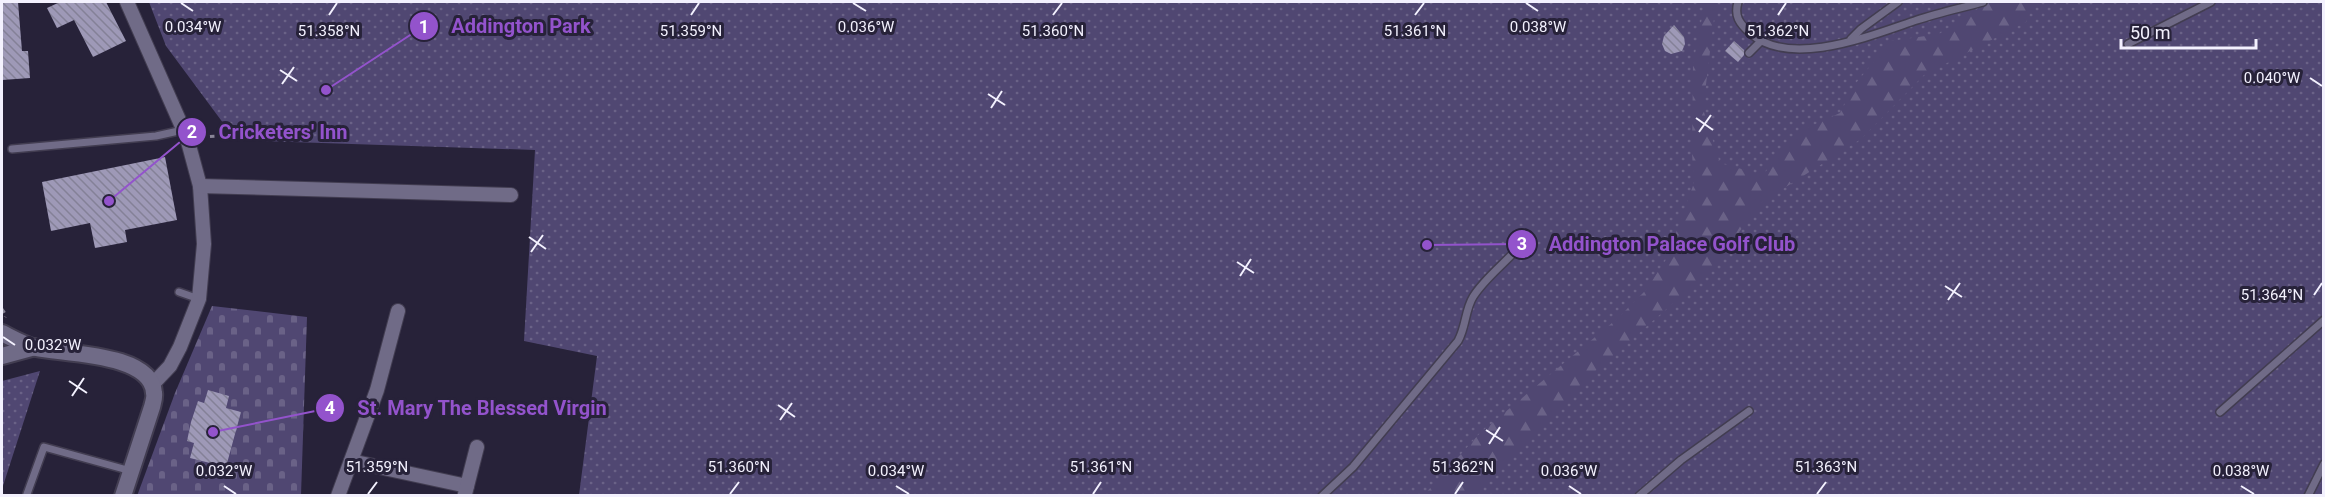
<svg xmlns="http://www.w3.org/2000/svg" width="2325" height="497" viewBox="0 0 2325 497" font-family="Roboto,sans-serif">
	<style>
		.green { fill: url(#green-dots) }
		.forest { fill: url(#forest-firs) }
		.cemetery { fill: url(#cemetery-stones) }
		.building { fill: url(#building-back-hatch) }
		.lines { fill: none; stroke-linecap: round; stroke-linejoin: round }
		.service-casing { stroke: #423d51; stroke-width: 10 }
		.minor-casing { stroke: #423d51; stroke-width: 16 }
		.tertiary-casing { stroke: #423d51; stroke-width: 20 }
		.path { stroke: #898597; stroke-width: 3; stroke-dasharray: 4.5 4.5; stroke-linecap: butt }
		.service { stroke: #706b87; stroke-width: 7 }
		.minor { stroke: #706b87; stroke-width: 14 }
		.tertiary { stroke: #706b87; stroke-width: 16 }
		.ticks { fill: none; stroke: #f3f1fe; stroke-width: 2 }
		.ticks-label { font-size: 15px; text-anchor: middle; fill: #f3f1fe; stroke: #272239; stroke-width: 6; stroke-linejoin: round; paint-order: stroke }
		.leader { fill: none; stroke: #9353cc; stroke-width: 2 }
		.callout-dot { fill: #9353cc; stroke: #272239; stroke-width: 2 }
		.mark-label { font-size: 18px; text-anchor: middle; font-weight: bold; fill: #fff }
		.callout-label { font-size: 20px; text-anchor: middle; font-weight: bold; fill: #9353cc; stroke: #272239; stroke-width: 6; stroke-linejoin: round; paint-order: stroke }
	</style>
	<defs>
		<pattern id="green-dots" width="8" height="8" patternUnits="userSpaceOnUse" patternTransform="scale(1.5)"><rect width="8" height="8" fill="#504772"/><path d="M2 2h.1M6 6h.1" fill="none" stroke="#6a6287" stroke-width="1.8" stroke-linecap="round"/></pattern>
		<pattern id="forest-firs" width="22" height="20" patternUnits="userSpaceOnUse" patternTransform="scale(1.5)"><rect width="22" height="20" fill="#504772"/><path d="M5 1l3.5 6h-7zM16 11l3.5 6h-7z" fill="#6a6287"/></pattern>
		<pattern id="cemetery-stones" width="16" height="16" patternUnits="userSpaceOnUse" patternTransform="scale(1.5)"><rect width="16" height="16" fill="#504772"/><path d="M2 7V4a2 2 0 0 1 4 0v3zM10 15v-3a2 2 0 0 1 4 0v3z" fill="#6a6287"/></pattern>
		<pattern id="building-back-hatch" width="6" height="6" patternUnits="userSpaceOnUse" patternTransform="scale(1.5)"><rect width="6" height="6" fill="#9e99b7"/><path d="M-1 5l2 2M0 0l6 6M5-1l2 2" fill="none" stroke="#848197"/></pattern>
	</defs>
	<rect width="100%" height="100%" fill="#272239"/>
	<g class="green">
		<polygon points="149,2 2323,2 2323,495 579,495 597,356 524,341 535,150 234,140 232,135 166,46"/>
		<polygon points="40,371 2,489 2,381"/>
	</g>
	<polygon class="forest" points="1705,2 1716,2 1703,109 1720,163 1763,175 1796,133 1840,113 1856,83 1891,41 1939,34 1988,2 2035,2 2026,22 1924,75 1861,139 1761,203 1709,272 1585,380 1476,495 1423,496 1480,433 1618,318 1646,290 1667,258 1694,183 1692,153 1693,64"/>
	<polygon class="cemetery" points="212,306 307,317 301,495 137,496 175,393"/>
	<g class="building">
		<polygon points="2,2 18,2 22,51 28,51 30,78 2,80"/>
		<polygon points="60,2 106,2 126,41 93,57 74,20 57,28 47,8"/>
		<polygon points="1674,25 1684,37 1685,44 1682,51 1671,54 1665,51 1662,44 1664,36"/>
		<polygon points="1734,41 1744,50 1744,55 1738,62 1725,51"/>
		<polygon points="165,157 177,220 125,230 127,242 95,248 90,223 51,231 42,182"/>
		<polygon points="208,390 229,396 226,408 241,412 226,467 190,458 194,443 187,441 191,422 198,401 204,403"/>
	</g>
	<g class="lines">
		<g class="service-casing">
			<g id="service">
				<path d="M 1738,2 C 1734,16 1739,23 1750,33 C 1790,69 1872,35 1917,20 C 1938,13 1961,8 1983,2"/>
				<polyline points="1851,39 1861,29 1898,2"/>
				<polyline points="2128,44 2211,2"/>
				<polyline points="1749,53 1762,40"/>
				<polyline points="12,149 156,136 183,130"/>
				<polyline points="179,292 199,299"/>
				<polyline points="2220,412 2324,320"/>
				<polyline points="27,494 44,447 131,471"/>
				<path d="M 1322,496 L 1353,467 L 1458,341 C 1466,327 1465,310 1473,297 C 1484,279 1504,264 1518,248"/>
				<polyline points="1639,496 1681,460 1749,411"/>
				<polyline points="2308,496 2324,464"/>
			</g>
		</g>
		<g class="minor-casing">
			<g id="minor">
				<polyline points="127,2 187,138 200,186 204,244 199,299 180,347 170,366 152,385"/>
				<polyline points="200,186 511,195"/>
				<polyline points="351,461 467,486"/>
				<polyline points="465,494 477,447"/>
				<polyline points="338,496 377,390 398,311"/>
			</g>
		</g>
		<g class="tertiary-casing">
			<g id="tertiary">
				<path d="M 2,333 C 12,338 24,345 36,348 C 64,354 152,353 154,393 C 155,397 153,403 152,407 L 123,496"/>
				<polyline points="2,356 35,347"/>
			</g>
		</g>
		<g class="path">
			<polyline points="201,137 232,135"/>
			<polyline points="2,309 6,315 5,317"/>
		</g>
		<use href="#service" class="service"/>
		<use href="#minor" class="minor"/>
		<use href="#tertiary" class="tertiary"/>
	</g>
	<path class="ticks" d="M 181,3 L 193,11M 853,3 L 866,11M 1526,3 L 1538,11M 329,15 L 337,3M 691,15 L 699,3M 1053,15 L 1062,3M 1415,15 L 1424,3M 1778,15 L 1786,3M 280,70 L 297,81M 2310,78 L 2322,86M 282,84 L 294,67M 988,94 L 1005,105M 991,108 L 1002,91M 1696,118 L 1713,130M 1699,132 L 1711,115M 529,237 L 546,249M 531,252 L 543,235M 1237,262 L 1254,273M 1240,276 L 1251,259M 1945,286 L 1962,297M 2314,295 L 2322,283M 1948,300 L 1960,283M 3,337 L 15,345M 69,381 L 87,393M 72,396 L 84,378M 778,405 L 795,417M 780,420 L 792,403M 1486,430 L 1503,441M 1489,444 L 1500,427M 224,486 L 236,494M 896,486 L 909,494M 1569,486 L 1581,494M 2241,486 L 2254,494M 368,494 L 377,482M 730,494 L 739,482M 1093,494 L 1101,482M 1455,494 L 1463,482M 1817,494 L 1826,482"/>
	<g class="ticks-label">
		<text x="193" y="32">0.034°W</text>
		<text x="866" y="32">0.036°W</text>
		<text x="1538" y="32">0.038°W</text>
		<text x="329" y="36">51.358°N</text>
		<text x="691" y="36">51.359°N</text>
		<text x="1053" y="36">51.360°N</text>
		<text x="1415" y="36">51.361°N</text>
		<text x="1778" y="36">51.362°N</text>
		<text x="2272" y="83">0.040°W</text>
		<text x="2272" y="300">51.364°N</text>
		<text x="53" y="350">0.032°W</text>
		<text x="377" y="472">51.359°N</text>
		<text x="739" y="472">51.360°N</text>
		<text x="1101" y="472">51.361°N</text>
		<text x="1463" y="472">51.362°N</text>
		<text x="1826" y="472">51.363°N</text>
		<text x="224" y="476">0.032°W</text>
		<text x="896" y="476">0.034°W</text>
		<text x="1569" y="476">0.036°W</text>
		<text x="2241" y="476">0.038°W</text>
	</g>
	<path class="leader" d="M326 90L424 26M109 201L192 132M1427 245L1522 244M213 432L330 408"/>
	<g class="callout-dot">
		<circle cx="326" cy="90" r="6"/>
		<circle cx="109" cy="201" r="6"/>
		<circle cx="1427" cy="245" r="6"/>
		<circle cx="213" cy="432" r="6"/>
		<circle cx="424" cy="26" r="15"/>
		<circle cx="192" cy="132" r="15"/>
		<circle cx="1522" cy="244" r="15"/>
		<circle cx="330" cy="408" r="15"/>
	</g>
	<g class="mark-label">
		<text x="424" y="33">1</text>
		<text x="192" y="138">2</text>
		<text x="1522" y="250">3</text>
		<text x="330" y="414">4</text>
	</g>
	<g class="callout-label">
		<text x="521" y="33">Addington Park</text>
		<text x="283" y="139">Cricketers' Inn</text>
		<text x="1672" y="251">Addington Palace Golf Club</text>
		<text x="482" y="415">St. Mary The Blessed Virgin</text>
	</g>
	<rect width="2325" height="497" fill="none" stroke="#f3f1fe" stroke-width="6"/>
	<path d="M2121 39v9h135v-9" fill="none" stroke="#f3f1fe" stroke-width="3"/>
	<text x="2130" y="39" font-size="18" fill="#f3f1fe" stroke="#272239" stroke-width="4.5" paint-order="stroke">50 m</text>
</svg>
